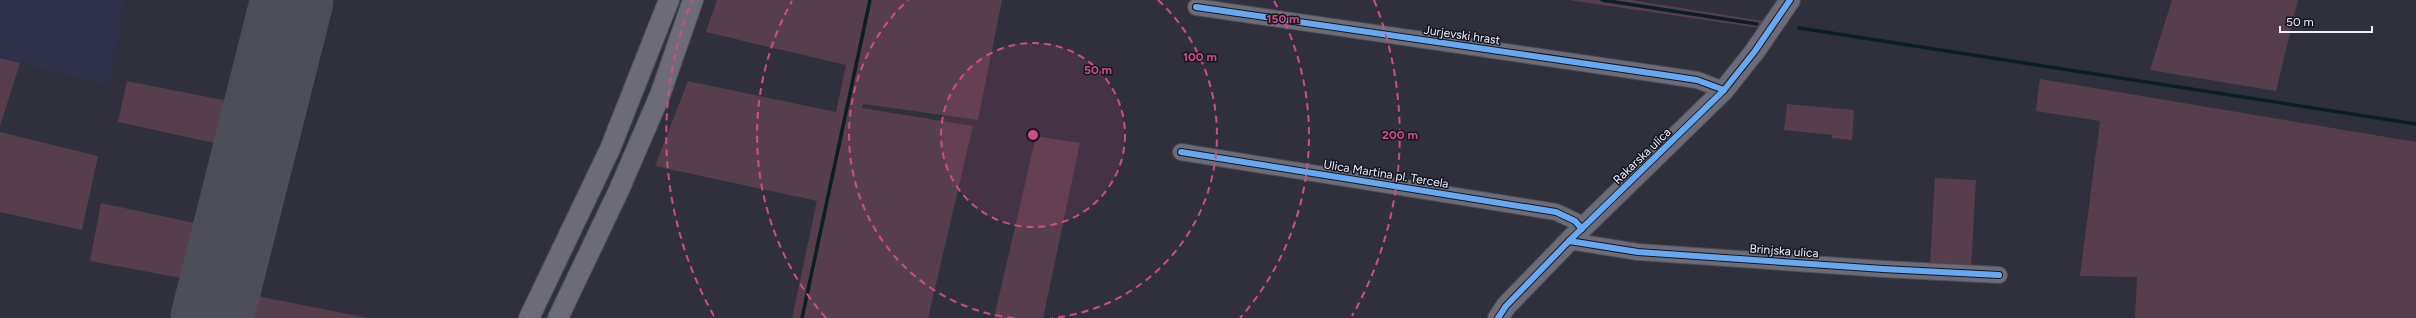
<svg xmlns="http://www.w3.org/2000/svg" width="2416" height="318" viewBox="0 0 2416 318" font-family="Figtree,sans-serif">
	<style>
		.built { fill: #2f314b }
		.green { fill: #573e4c }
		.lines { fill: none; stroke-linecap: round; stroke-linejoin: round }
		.stream { stroke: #0a1e23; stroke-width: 3.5 }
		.runway { stroke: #4e4e58; stroke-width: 83 }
		.minor-casing { stroke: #4c4d57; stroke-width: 18 }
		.major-casing { stroke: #4c4d57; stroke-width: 22 }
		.minor { stroke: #6c6c77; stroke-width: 16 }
		.major { stroke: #6d6b78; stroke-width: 20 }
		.cycleway-casing { stroke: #14151f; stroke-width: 8 }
		.cycleway { stroke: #66a8f1; stroke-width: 6 }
		.ring { fill: none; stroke: #cd4e84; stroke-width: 2; stroke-dasharray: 7 5 }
		.labels { text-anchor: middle; stroke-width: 3; stroke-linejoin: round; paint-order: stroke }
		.street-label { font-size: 12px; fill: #eef0ff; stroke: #14151f }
		.centre { fill: #cd4e84; stroke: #14151f; stroke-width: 2 }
		.ring-label { font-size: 12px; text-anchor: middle; font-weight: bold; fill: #cd4e84; stroke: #14151f; stroke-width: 3; stroke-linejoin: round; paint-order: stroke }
	</style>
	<rect width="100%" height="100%" fill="#30303c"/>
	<polygon class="built" points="0,0 125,0 108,85 0,58"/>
	<g class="green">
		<polygon points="717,0 1002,0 978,120 863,104 862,108 973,126 928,318 792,318 817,201 655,166 688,81 836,112 846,65 706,32"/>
		<polygon points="1569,0 1631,0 1763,21 1760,28"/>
		<polygon points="2172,0 2298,0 2276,91 2150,70"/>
		<polygon points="0,58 20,63 0,126"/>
		<polygon points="2040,79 2416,142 2416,318 2135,318 2137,277 2080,276 2100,121 2036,111"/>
		<polygon points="127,81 243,104 233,147 118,122"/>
		<polygon points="1787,104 1854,110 1852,140 1832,138 1832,135 1784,130"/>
		<polygon points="0,132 98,156 82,230 0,212"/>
		<polygon points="1036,136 1080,143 1043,318 994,318"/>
		<polygon points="1935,178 1976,180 1971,268 1930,265"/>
		<polygon points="101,203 213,227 197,281 90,261"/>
		<polygon points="246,294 368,318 239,318"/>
	</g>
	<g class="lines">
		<g class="stream">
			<polyline points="1602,0 1757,24"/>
			<polyline points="1799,28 2416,124"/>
			<polyline points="802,318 870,0"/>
		</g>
		<polyline class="runway" points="212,318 292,0"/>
		<g class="minor-casing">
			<g id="minor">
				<polyline points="1196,7 1664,75 1697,80 1724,90"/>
				<polyline points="1181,152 1556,212 1575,221 1582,229"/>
				<polyline points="1569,241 1638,252 1883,269 1999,275"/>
			</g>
		</g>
		<g class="major-casing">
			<g id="major">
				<polyline points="529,318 610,149 669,0"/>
				<polyline points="558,318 619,190 660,95 693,0"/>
				<polyline points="1498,318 1506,306 1569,241 1724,90 1755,51 1790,0"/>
			</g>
		</g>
		<use href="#minor" class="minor"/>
		<use href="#major" class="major"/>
		<g class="cycleway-casing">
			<g id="cycleway">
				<polyline points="1196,7 1664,75 1697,80 1724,90"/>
				<polyline points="1181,152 1556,212 1575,221 1582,229"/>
				<polyline points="1569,241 1638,252 1883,269 1999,275"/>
				<polyline points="1498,318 1506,306 1569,241 1724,90 1755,51 1790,0"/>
			</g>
		</g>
		<use href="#cycleway" class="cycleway"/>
	</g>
	<circle cx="1033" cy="135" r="92" fill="#cd4e84" fill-opacity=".12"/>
	<g class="ring">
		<circle cx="1033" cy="135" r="92"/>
		<path d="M1014 318A184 184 0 0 1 908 0M1158 0A184 184 0 0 1 1052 318"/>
		<path d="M826 318A276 276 0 0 1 792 1M1274 1A276 276 0 0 1 1240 318"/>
		<path d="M714 316A367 367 0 0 1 692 0M1374 0A367 367 0 0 1 1352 316"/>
	</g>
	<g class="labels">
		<g class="street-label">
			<text transform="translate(1462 35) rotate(8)" y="4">Jurjevski hrast</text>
			<text transform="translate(1642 156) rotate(-44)" y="4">Rakarska ulica</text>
			<text transform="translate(1386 174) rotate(9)" y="4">Ulica Martina pl. Tercela</text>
			<text transform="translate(1784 251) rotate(4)" y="4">Brinjska ulica</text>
		</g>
	</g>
	<circle cx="1033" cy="135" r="6" class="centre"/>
	<g class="ring-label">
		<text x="1283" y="23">150 m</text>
		<text x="1200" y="61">100 m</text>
		<text x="1098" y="74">50 m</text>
		<text x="1400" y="139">200 m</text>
	</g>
	<path d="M2280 26v6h92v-6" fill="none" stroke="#eef0ff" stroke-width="2"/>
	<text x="2286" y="26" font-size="12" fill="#eef0ff" stroke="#14151f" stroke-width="3" paint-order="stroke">50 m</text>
</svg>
